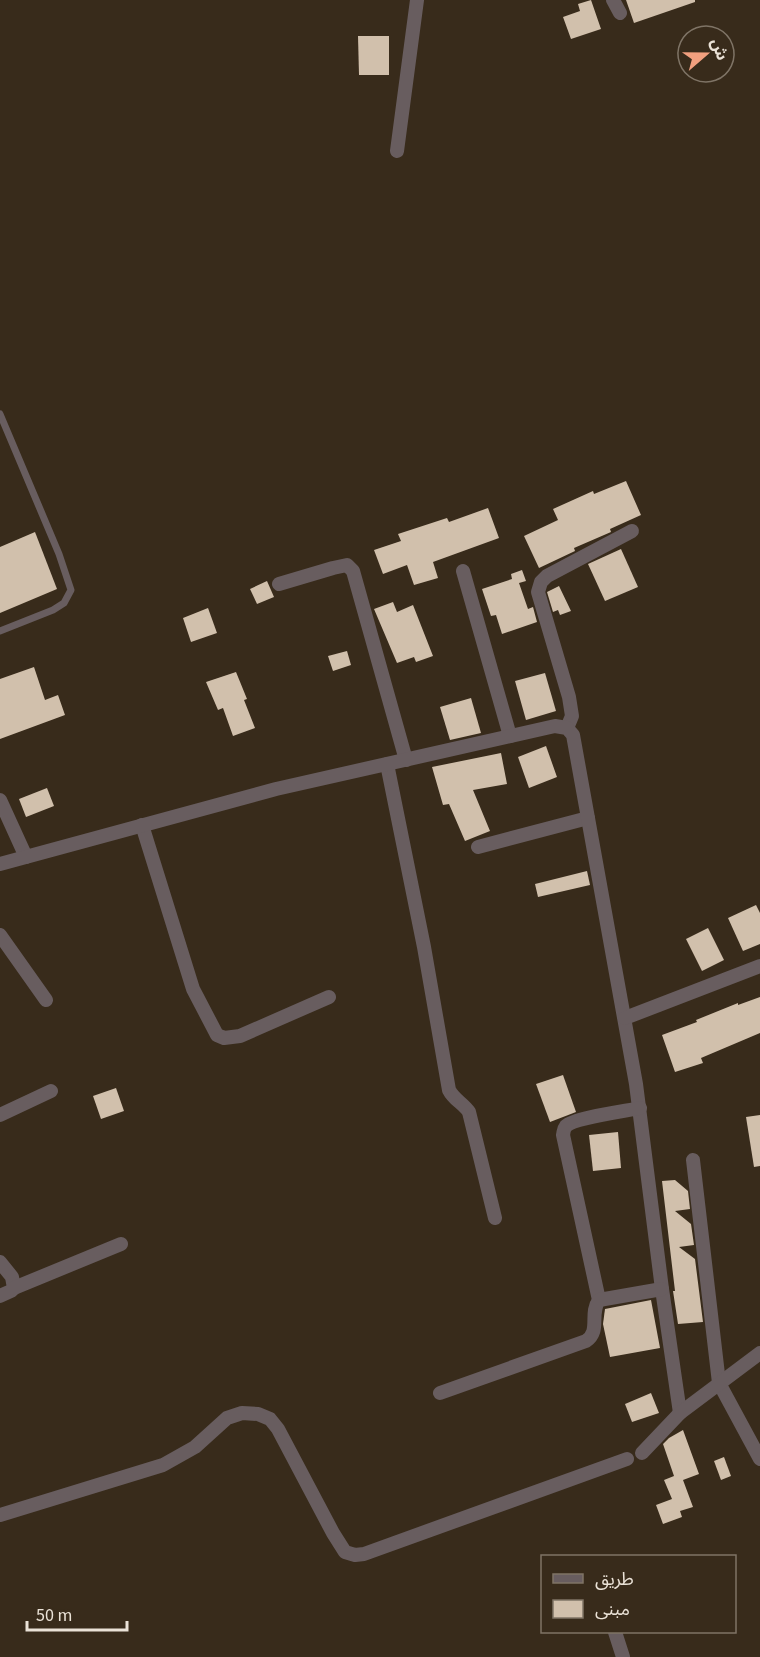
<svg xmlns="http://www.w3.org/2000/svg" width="760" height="1657" viewBox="0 0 760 1657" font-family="'Source Sans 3','Noto Sans Arabic',sans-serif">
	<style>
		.building { fill: #d1c0ac }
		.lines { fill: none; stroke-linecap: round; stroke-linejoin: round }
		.service { stroke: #685d5f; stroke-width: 7 }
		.minor { stroke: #685d5f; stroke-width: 14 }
	</style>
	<rect width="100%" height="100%" fill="#382b1b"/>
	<g class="building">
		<polygon points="591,0 601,29 571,39 563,17 580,11 578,4"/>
		<polygon points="626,0 695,0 695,2 634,23"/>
		<polygon points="358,36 389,36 389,75 359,75"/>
		<polygon points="626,481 641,515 610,529 611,532 574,548 575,551 539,568 524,536 558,520 553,509 593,491 594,494"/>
		<polygon points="488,508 499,538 433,562 438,578 414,585 407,565 383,574 374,550 401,541 398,534 447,518 449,522"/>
		<polygon points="35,532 57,589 0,613 0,547"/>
		<polygon points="621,549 638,587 605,601 588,564"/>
		<polygon points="522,570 526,581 519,583 528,609 533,607 537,622 502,634 496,615 491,616 482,589 512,579 511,574"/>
		<polygon points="267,581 274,597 257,604 250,589"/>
		<polygon points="559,586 571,611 560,615 558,610 553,612 547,592"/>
		<polygon points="393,602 397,612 413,605 433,656 416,662 414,657 397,663 374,609"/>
		<polygon points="208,608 217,633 191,642 183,618"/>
		<polygon points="347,651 351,665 333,671 328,656"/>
		<polygon points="34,667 45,700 58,695 65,715 0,739 0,679"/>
		<polygon points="236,672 247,699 244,700 255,728 233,736 223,708 218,710 206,682"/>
		<polygon points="545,673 556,711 526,720 515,681"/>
		<polygon points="471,698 481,733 450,740 440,707"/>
		<polygon points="546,746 557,777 529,788 518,757"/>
		<polygon points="501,753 507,784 473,790 490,831 465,841 449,804 443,805 432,767"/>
		<polygon points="47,788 54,806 26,817 19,799"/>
		<polygon points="587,871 590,885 538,897 535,884"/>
		<polygon points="756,905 760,913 760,944 743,951 728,918"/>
		<polygon points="708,928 724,960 702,971 686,939"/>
		<polygon points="760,997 760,1033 701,1058 703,1063 675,1072 662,1035 697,1022 696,1020 738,1003 738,1005"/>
		<polygon points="563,1075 576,1112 550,1122 536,1084"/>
		<polygon points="116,1088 124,1111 101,1119 93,1096"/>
		<polygon points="760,1115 760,1166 754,1167 746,1117"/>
		<polygon points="618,1132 621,1168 593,1171 589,1135"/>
		<polygon points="675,1180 688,1191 690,1209 675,1211 691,1224 694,1245 679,1247 695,1259 703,1322 678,1324 673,1291 675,1291 662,1181"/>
		<polygon points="651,1300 660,1348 610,1357 603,1324 605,1309"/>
		<polygon points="651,1393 659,1413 632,1422 625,1404"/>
		<polygon points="683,1430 699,1474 683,1480 693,1507 680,1511 682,1517 663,1524 656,1505 672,1499 664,1480 674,1476 663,1444 669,1438"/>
		<polygon points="724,1457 731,1476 721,1480 714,1461"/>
	</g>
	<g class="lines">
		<polyline class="service" points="0,414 59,554 71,590 64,603 53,610 0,631"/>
		<g class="minor">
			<polyline points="613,0 620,13"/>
			<polyline points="397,151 417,0"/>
			<polyline points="463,571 510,736"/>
			<polyline points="279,584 333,568 347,565 353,571 406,760"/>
			<polyline points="567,728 572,716 569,697 538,592 541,582 547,576 632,531"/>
			<path d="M 387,764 L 424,947 L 449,1090 C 454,1100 463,1103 469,1112 L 495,1218"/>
			<polyline points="0,800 26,857"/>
			<polyline points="142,825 193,989 217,1035 224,1038 240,1036 329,997"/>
			<polyline points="478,847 588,818"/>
			<polyline points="0,864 276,789 555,726 567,728 573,735 636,1084 662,1289 680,1413"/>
			<polyline points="0,935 46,1000"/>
			<polyline points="625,1018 760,966"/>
			<polyline points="0,1115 51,1091"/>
			<polyline points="693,1160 719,1383 760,1459"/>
			<polyline points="0,1262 12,1277 14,1288"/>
			<polyline points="0,1296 11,1291 14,1288 121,1244"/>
			<path d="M 599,1300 L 563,1135 C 564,1131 563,1130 566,1126 C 574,1118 626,1111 640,1108"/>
			<path d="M 440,1393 L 586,1341 C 601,1331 589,1314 599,1300 L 662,1289"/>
			<polyline points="642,1453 680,1413 760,1353"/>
			<polyline points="0,1515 163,1465 195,1447 227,1418 242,1413 258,1414 270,1419 278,1429 333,1533 345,1552 355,1555 364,1554 627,1459"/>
			<polyline points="615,1632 623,1657"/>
		</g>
	</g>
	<rect x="541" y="1555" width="195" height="78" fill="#382b1b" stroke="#7f7466" stroke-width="1.5"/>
	<rect x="553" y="1574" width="30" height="9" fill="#685d5f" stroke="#7f7466" stroke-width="1.5"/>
	<text x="595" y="1585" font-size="18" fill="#eae2d7">طريق</text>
	<rect x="553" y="1600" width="30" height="18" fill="#d1c0ac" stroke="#7f7466" stroke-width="1.5"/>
	<text x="595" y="1615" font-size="18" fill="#eae2d7">مبنى</text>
	<g transform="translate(706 54) rotate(70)"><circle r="28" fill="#382b1b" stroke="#7f7466" stroke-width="1.5"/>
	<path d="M0-4.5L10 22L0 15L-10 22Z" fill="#f2a07f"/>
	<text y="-9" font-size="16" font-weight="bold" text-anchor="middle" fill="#eae2d7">ش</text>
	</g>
	<path d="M27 1621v9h100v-9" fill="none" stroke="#eae2d7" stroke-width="3"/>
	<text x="36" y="1621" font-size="18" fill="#eae2d7" stroke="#382b1b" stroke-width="4.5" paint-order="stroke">50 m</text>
</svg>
